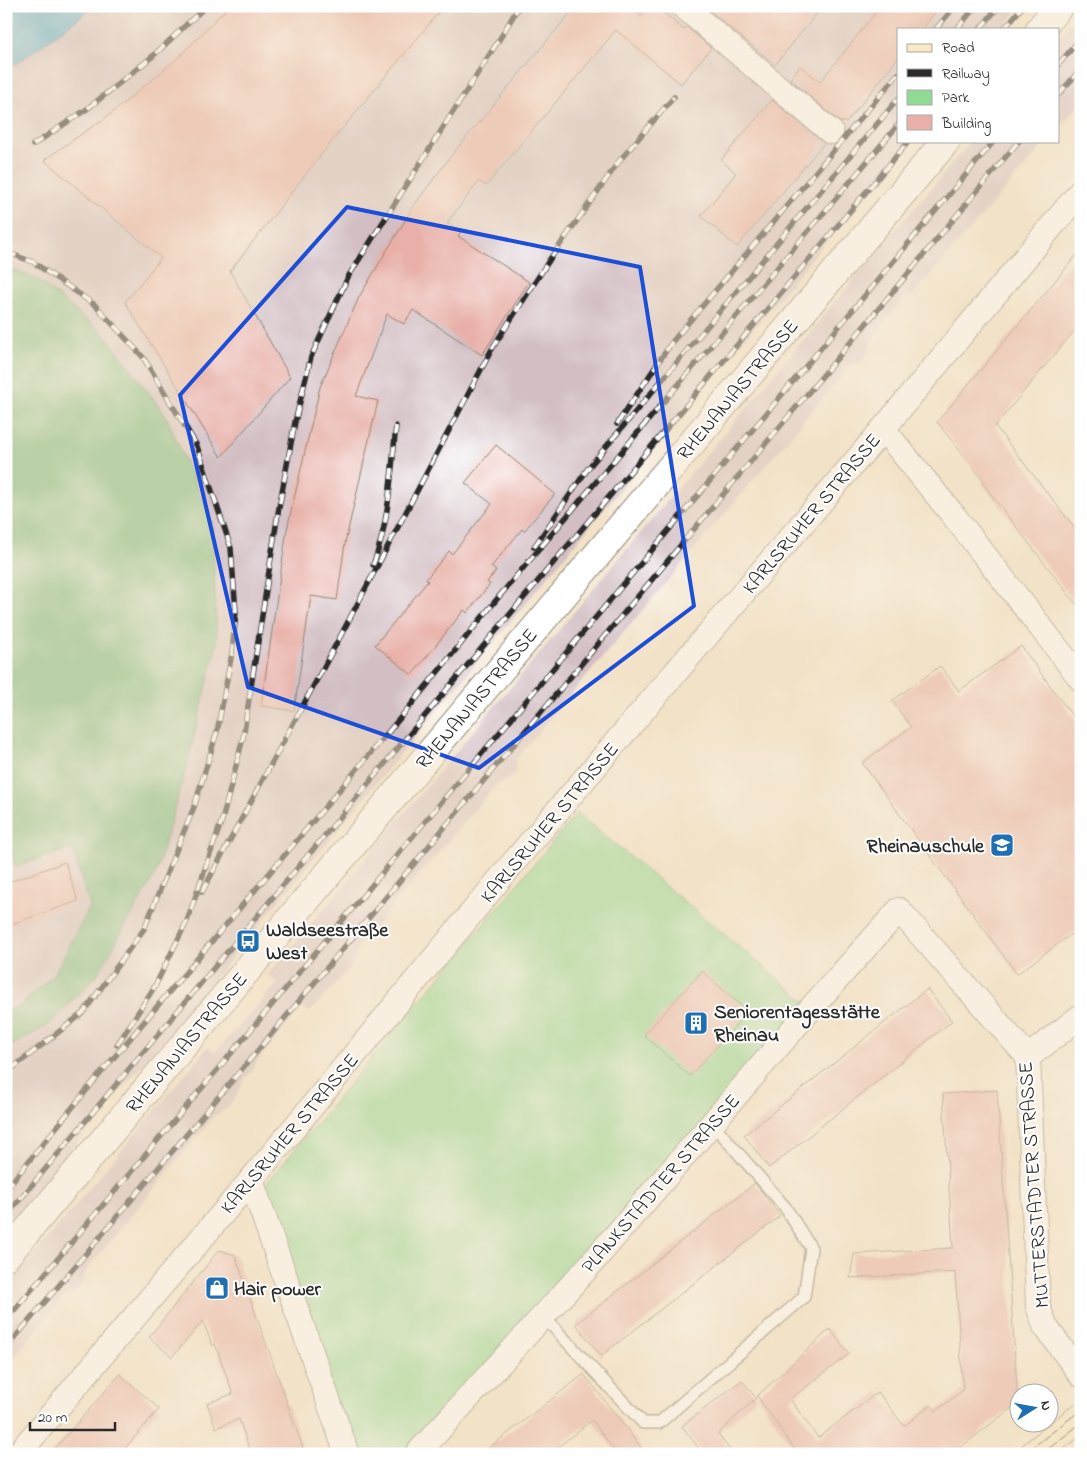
<svg xmlns="http://www.w3.org/2000/svg" width="1087" height="1460" viewBox="0 0 1087 1460" font-family="'Indie Flower',sans-serif">
	<style>
		.industrial { fill: #d2bec3 }
		.green { fill: #90da95; stroke: #5e8260 }
		.forest { fill: #74ba7e; stroke: #507254 }
		.water { fill: #52aacf; stroke: #3e6a7d }
		.building { fill: #e8b0a8 }
		.lines { fill: none; stroke-linecap: round; stroke-linejoin: round }
		.service-casing { stroke: #8e8679; stroke-width: 14 }
		.minor-casing { stroke: #8e8679; stroke-width: 26 }
		.tertiary-casing { stroke: #8e8679; stroke-width: 30 }
		.secondary-casing { stroke: #8e8679; stroke-width: 30 }
		.service { stroke: #fff; stroke-width: 11 }
		.minor { stroke: #fff; stroke-width: 24 }
		.tertiary { stroke: #fff; stroke-width: 28 }
		.secondary { stroke: #f6e9c3; stroke-width: 28 }
		.tram { stroke: #2b2b2b; stroke-width: 1 }
		.rail-casing { stroke: #2b2b2b; stroke-width: 5.5 }
		.rail { stroke: #fff; stroke-width: 4; stroke-dasharray: 11; stroke-linecap: butt }
		.marked { fill: none; stroke: #1d4ed8; stroke-width: 4; stroke-linejoin: round }
		.labels { text-anchor: middle; stroke-width: 4; stroke-linejoin: round; paint-order: stroke }
		.street-label { font-size: 20px; fill: #2b2b2b; stroke: #fff }
		.poi-label { font-size: 20px; font-weight: bold; fill: #2b2b2b; stroke: #fff; text-anchor: start }
	</style>
	<rect width="100%" height="100%" fill="#fff"/>
	<filter id="ink" filterUnits="userSpaceOnUse"><feTurbulence type="fractalNoise" baseFrequency=".02" numOctaves="2"/><feDisplacementMap in="SourceGraphic" scale="10" xChannelSelector="R" yChannelSelector="G"/><feConvolveMatrix kernelMatrix="1 2 1 2 8 2 1 2 1" color-interpolation-filters="sRGB"/></filter>
	<filter id="wash" filterUnits="userSpaceOnUse"><feTurbulence type="fractalNoise" baseFrequency=".0096" numOctaves="4" result="noise"/><feDisplacementMap in="SourceGraphic" scale="20" xChannelSelector="R" yChannelSelector="G"/><feGaussianBlur stdDeviation="1.12" result="paint"/><feColorMatrix in="noise" values="0 0 0 0 0 0 0 0 0 0 0 0 0 0 0 0 0 1.4 0 .05"/><feComposite in="paint" operator="in"/></filter>
	<g filter="url(#wash)">
		<rect width="100%" height="100%" fill="#f2e2c7"/>
		<g class="industrial">
			<polygon points="95,6 1021,6 1002,29 898,29 898,141 909,141 180,1020 6,1227 6,68 19,62"/>
			<polygon points="1081,12 1081,103 1058,129 1058,38"/>
			<polygon points="971,141 1047,141 909,299 905,296 873,337 868,352 861,362 851,365 516,759 515,772 507,780 496,785 358,946 354,963 310,1012 302,1007 256,1062 252,1071 245,1079 236,1096 226,1109 214,1116 87,1269 82,1283 77,1291 65,1295 6,1367 6,1288 208,1047 215,1052 278,983 268,975"/>
		</g>
		<polygon class="green" points="577,813 812,1007 416,1454 349,1454 265,1185"/>
		<polygon class="forest" points="6,267 37,279 105,335 165,414 212,522 217,644 187,765 156,873 96,977 48,1025 6,1049 6,1011 21,1005 54,974 90,907 72,848 15,867 6,833"/>
		<polygon class="water" points="6,6 95,6 19,62 6,68"/>
		<g id="blocks">
			<g class="building">
				<polygon points="229,6 444,6 328,146 230,271 290,377 221,457 125,302 161,258 44,160 112,113 178,58"/>
				<polygon points="576,6 636,6 633,10 641,16 649,6 656,6 684,30 687,27 711,48 681,84 616,30 486,186 479,181 447,223 461,231 458,236 529,282 482,355 413,310 404,324 387,314 356,396 378,401 345,543 337,600 311,596 294,711 261,706 287,529 320,387 359,297 415,204 450,157"/>
				<polygon points="704,6 823,6 775,65"/>
				<polygon points="881,6 940,6 922,29 898,29 898,58 846,123 842,121 841,123 790,79 800,66 820,82"/>
				<polygon points="772,100 824,143 737,247 701,216 736,173 721,160"/>
				<polygon points="1081,250 1081,323 995,426 1081,536 1081,610 982,483 984,481 937,422"/>
				<polygon points="496,445 555,494 524,531 522,529 491,567 496,571 487,582 490,584 467,613 464,610 412,675 375,645 428,581 426,579 449,551 452,554 492,504 465,483"/>
				<polygon points="1021,646 1081,728 1081,927 1017,974 862,763 911,727 892,701 940,666 959,691"/>
				<polygon points="65,862 78,901 6,926 6,883"/>
				<polygon points="702,971 748,1012 690,1076 644,1035"/>
				<polygon points="927,989 952,1021 769,1168 744,1135"/>
				<polygon points="997,1090 1018,1403 952,1454 798,1454 757,1396 830,1329 849,1354 790,1399 818,1438 878,1392 904,1426 931,1405 936,1411 963,1390 955,1272 850,1278 854,1254 953,1248 943,1094"/>
				<polygon points="755,1183 780,1216 601,1356 576,1324"/>
				<polygon points="219,1250 235,1255 305,1454 251,1454 239,1419 216,1428 207,1403 233,1394 215,1344 212,1345 203,1321 172,1357 149,1337"/>
				<polygon points="120,1374 159,1409 120,1454 50,1454"/>
				<polygon points="584,1374 646,1454 617,1454 592,1420 549,1454 481,1454"/>
				<polygon points="742,1380 756,1398 718,1434 733,1454 703,1454 682,1426"/>
			</g>
		</g>
	</g>
	<g filter="url(#ink)">
		<use href="#blocks" fill-opacity="0" stroke="#8e8679" stroke-width="1"/>
		<g class="lines">
			<g class="service-casing">
				<polyline id="service" points="543,1316 643,1423 659,1423 804,1297 811,1248 785,1207 712,1123"/>
			</g>
			<g class="minor-casing">
				<g id="minor">
					<polyline points="683,6 831,132"/>
					<polyline points="883,429 954,516 1081,679"/>
					<polyline points="1028,1057 1081,1016"/>
					<polyline points="251,1180 347,1454"/>
					<polyline points="18,1454 251,1180 513,863 883,429 1081,191"/>
					<polyline points="417,1454 590,1265 812,1007 899,910 1028,1057 1038,1306 1045,1326 1081,1375"/>
				</g>
			</g>
			<g class="tertiary-casing">
				<g id="tertiary">
					<polyline points="1040,29 1059,6"/>
					<polyline points="6,1256 946,141"/>
				</g>
			</g>
			<g class="secondary-casing">
				<polyline id="secondary" points="1034,1454 1081,1417"/>
			</g>
			<use href="#service" class="service"/>
			<use href="#minor" class="minor"/>
			<use href="#tertiary" class="tertiary"/>
			<use href="#secondary" class="secondary"/>
			<g class="tram">
				<polyline points="1024,1454 1081,1410"/>
				<polyline points="1042,1454 1081,1423"/>
			</g>
			<g class="rail-casing">
				<g id="rail">
					<polyline points="936,29 955,6"/>
					<polyline points="957,29 976,6"/>
					<polyline points="980,29 999,6"/>
					<polyline points="1004,29 1023,6"/>
					<polyline points="1058,65 1081,38"/>
					<polyline points="1058,95 1081,69"/>
					<polyline points="33,145 87,109 153,56 206,6"/>
					<polyline points="6,252 33,262 95,305 143,357 197,446 231,548 236,612 232,653 217,732 194,807 144,929 83,1013 6,1073"/>
					<polyline points="617,424 672,342 898,74"/>
					<polyline points="534,547 589,467 898,99"/>
					<path d="M 373,565 C 390,521 391,472 396,426"/>
					<polyline points="202,892 341,635 493,347 550,259 620,160 674,97"/>
					<polyline points="117,1045 155,986 187,921 223,817 243,738 278,513 295,422 311,357 348,277 502,35 519,6"/>
					<polyline points="6,1189 90,1086 411,705 497,599 898,125"/>
					<polyline points="6,1216 506,619 909,141"/>
					<polyline points="6,1320 250,1031 994,141"/>
					<polyline points="6,1348 264,1043 1019,141"/>
				</g>
			</g>
			<use href="#rail" class="rail"/>
		</g>
	</g>
	<path d="M0 0H1087V1460H0ZM 347,207 L 640,267 L 694,606 L 479,768 L 248,687 L 180,395 Z" fill="#f2e2c7" fill-opacity=".55" fill-rule="evenodd"/>
	<path class="marked" d="M 347,207 L 640,267 L 694,606 L 479,768 L 248,687 L 180,395 Z"/>
	<defs>
		<g id="school-square" transform="scale(1.25)"><rect x="-9" y="-9" width="18" height="18" rx="4" fill="#1f6fb2" stroke="#fff"/><path d="M0-5L7-2L0 1L-7-2ZM-4 1L0 2.5L4 1V4Q0 6-4 4Z" fill="#fff"/></g>
		<g id="bus-square" transform="scale(1.25)"><rect x="-9" y="-9" width="18" height="18" rx="4" fill="#1f6fb2" stroke="#fff"/><path d="M-5-6H5V4H4V6H2V4H-2V6H-4V4H-5ZM-3.5-4V0h7V-4ZM-3.5 1.2v1.5H-2V1.2ZM2 1.2v1.5H3.5V1.2Z" fill="#fff"/></g>
		<g id="building-square" transform="scale(1.25)"><rect x="-9" y="-9" width="18" height="18" rx="4" fill="#1f6fb2" stroke="#fff"/><path d="M-4-6H4V6H1V3H-1V6H-4ZM-2.5-4.3h1.7v1.8h-1.7ZM.8-4.3h1.7v1.8H.8ZM-2.5-1h1.7V.8h-1.7ZM.8-1h1.7V.8H.8Z" fill="#fff"/></g>
		<g id="shop-square" transform="scale(1.25)"><rect x="-9" y="-9" width="18" height="18" rx="4" fill="#1f6fb2" stroke="#fff"/><path d="M-5-2.5h2.3a2.7 3.5 0 0 1 5.4 0H5L5.5 6h-11ZM-1.5-2.5h3a1.5 2.3 0 0 0-3 0Z" fill="#fff"/></g>
	</defs>
	<g fill-rule="evenodd">
		<use href="#school-square" x="1002" y="845"/>
		<use href="#bus-square" x="248" y="941"/>
		<use href="#building-square" x="696" y="1023"/>
		<use href="#shop-square" x="217" y="1288"/>
	</g>
	<g class="labels">
		<g class="street-label">
			<text transform="translate(737 389) rotate(-50)" y="7">RHENANIASTRASSE</text>
			<text transform="translate(811 513) rotate(-50)" y="7">KARLSRUHER STRASSE</text>
			<text transform="translate(476 698) rotate(-50)" y="7">RHENANIASTRASSE</text>
			<text transform="translate(549 822) rotate(-50)" y="7">KARLSRUHER STRASSE</text>
			<text transform="translate(186 1042) rotate(-50)" y="7">RHENANIASTRASSE</text>
			<text transform="translate(289 1133) rotate(-50)" y="7">KARLSRUHER STRASSE</text>
			<text transform="translate(660 1183) rotate(-49)" y="7">PLANKSTADTER STRASSE</text>
			<text transform="translate(1033 1185) rotate(-94)" y="7">MUTTERSTADTER STRASSE</text>
		</g>
		<g class="poi-label">
			<text x="984" y="852" text-anchor="end">Rheinauschule</text>
			<text x="266" y="936">Waldseestraße<tspan x="266" dy="23">West</tspan></text>
			<text x="714" y="1018">Seniorentagesstätte<tspan x="714" dy="23">Rheinau</tspan></text>
			<text x="234" y="1295">Hair power</text>
		</g>
	</g>
	<rect width="1087" height="1460" fill="none" stroke="#fff" stroke-width="25"/>
	<rect x="897" y="28" width="162" height="115" fill="#ffffff" stroke="#aaaaaa"/>
	<rect x="907" y="44" width="25" height="8" fill="#f6e9c3" stroke="#aaaaaa"/>
	<text x="942" y="52" font-size="15" fill="#2b2b2b">Road</text>
	<rect x="907" y="69" width="25" height="8" fill="#2b2b2b" stroke="#aaaaaa"/>
	<text x="942" y="78" font-size="15" fill="#2b2b2b">Railway</text>
	<rect x="907" y="90" width="25" height="15" fill="#90da95" stroke="#aaaaaa"/>
	<text x="942" y="102" font-size="15" fill="#2b2b2b">Park</text>
	<rect x="907" y="115" width="25" height="15" fill="#e8b0a8" stroke="#aaaaaa"/>
	<text x="942" y="128" font-size="15" fill="#2b2b2b">Building</text>
	<g transform="translate(1034 1408) rotate(79)"><circle r="24" fill="#ffffff" stroke="#aaaaaa"/>
	<path d="M0-4L9 19L0 12L-9 19Z" fill="#1f6fb2"/>
	<text y="-8" font-size="14" font-weight="bold" text-anchor="middle" fill="#2b2b2b">N</text>
	</g>
	<path d="M30 1422v8h85v-8" fill="none" stroke="#2b2b2b" stroke-width="2.5"/>
	<text x="38" y="1422" font-size="15" fill="#2b2b2b" stroke="#ffffff" stroke-width="4" paint-order="stroke">20 m</text>
</svg>
